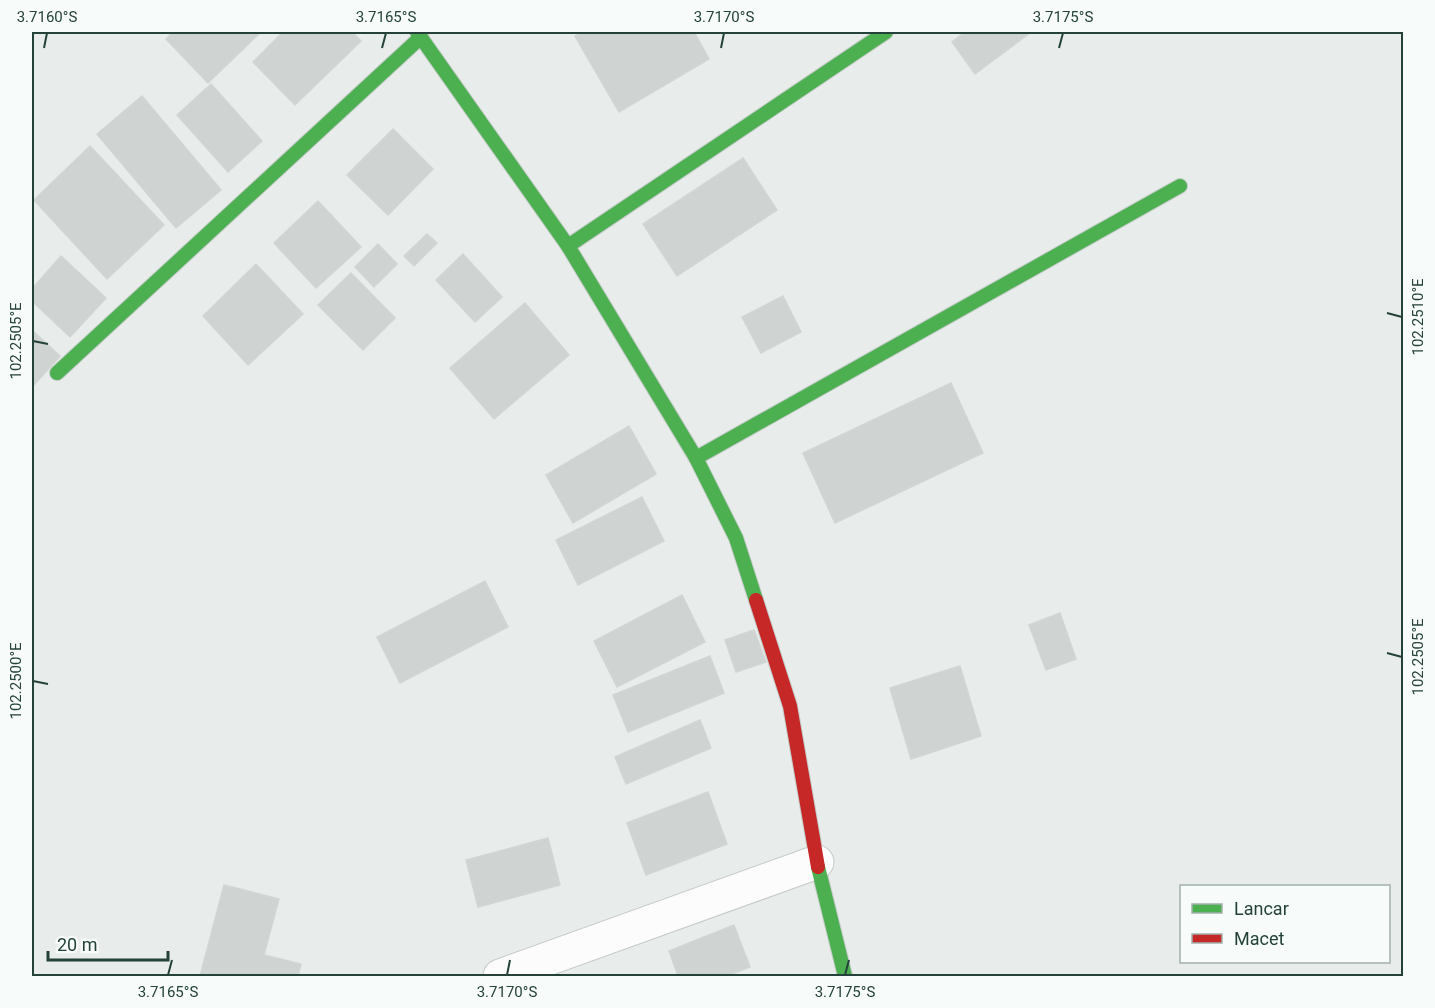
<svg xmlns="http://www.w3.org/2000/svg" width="1435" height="1008" viewBox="0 0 1435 1008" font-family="Roboto,sans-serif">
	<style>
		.building { fill: #cfd4d2; stroke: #d1d6d4; stroke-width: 1.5 }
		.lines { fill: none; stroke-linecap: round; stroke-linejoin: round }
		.street-casing { stroke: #c5cac8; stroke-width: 35 }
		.fast-casing { stroke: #c3cbc8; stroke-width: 16 }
		.jam-casing { stroke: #c3cbc8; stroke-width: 16 }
		.street { stroke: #fcfcfc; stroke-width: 33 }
		.fast { stroke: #4caf50; stroke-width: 14 }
		.jam { stroke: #c62828; stroke-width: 14 }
		.ticks { fill: none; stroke: #24423a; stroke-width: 2 }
		.neatline { fill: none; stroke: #24423a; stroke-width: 2 }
		.ticks-label { font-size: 15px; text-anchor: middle; fill: #24423a }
	</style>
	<rect width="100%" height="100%" fill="#e8edeb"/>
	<g class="building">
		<polygon points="173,32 261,32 208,83 166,39"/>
		<polygon points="283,32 352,32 361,41 295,105 253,62"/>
		<polygon points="583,32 694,32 709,59 619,112 575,36"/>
		<polygon points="965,32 1031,32 975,74 952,42"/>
		<polygon points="211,84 262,141 228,172 177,115"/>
		<polygon points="142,96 221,190 176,228 97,134"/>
		<polygon points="393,129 433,169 388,215 347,175"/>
		<polygon points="90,146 164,225 107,279 34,200"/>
		<polygon points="743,158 777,210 677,276 643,224"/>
		<polygon points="318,201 361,247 316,288 274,243"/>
		<polygon points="427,234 437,243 414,266 404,256"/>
		<polygon points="378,244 397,264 374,287 355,267"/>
		<polygon points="463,254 502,297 475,322 436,280"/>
		<polygon points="61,256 106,298 70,337 32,301 32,289"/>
		<polygon points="256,264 303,314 248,365 203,316"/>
		<polygon points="351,273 395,318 363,350 318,305"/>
		<polygon points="783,296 801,332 761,353 742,317"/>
		<polygon points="525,303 569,355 494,419 450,368"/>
		<polygon points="32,330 60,356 32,387"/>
		<polygon points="951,383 983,453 835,523 803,453"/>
		<polygon points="629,426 656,474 573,523 546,475"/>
		<polygon points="642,497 664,541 578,585 556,540"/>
		<polygon points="485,581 508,627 400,683 377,637"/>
		<polygon points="682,595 705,642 617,687 594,641"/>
		<polygon points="1060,613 1076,659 1046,670 1029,625"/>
		<polygon points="754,630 766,662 736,672 725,640"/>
		<polygon points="710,656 724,693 628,732 613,695"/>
		<polygon points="960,666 981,736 911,759 890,688"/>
		<polygon points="700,720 711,748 626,784 615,757"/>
		<polygon points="708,792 727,844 646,875 627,823"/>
		<polygon points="548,838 560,885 478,907 466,860"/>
		<polygon points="224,885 279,899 264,955 301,964 298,976 200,976"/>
		<polygon points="734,925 750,967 726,976 678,976 669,951"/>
	</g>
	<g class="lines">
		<g class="street-casing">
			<polyline id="street" points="500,976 817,862"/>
		</g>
		<g class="fast-casing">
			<g id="fast">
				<polyline points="417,32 568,246 696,458 736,538 756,600"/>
				<polyline points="568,246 886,32"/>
				<polyline points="57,373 421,37"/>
				<polyline points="696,458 1180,186"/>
				<polyline points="818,867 845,976"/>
			</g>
		</g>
		<g class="jam-casing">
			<polyline id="jam" points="756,600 790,706 818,867"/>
		</g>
		<use href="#street" class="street"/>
		<use href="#fast" class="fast"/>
		<use href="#jam" class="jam"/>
	</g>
	<path class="ticks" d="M 44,48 L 47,33M 382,48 L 386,33M 721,48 L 724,33M 1059,48 L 1063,33M 1387,313 L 1402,317M 33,341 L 48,344M 1387,653 L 1402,657M 33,681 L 48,684M 168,975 L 172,960M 507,975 L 510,960M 845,975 L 849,960"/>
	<rect width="1435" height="1008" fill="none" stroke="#f7fbf9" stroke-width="66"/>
	<rect x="1180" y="885" width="210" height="78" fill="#f7fbf9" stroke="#a3b1ad" stroke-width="1.5"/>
	<rect x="1192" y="904" width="30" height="9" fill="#4caf50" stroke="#a3b1ad" stroke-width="1.5"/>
	<text x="1234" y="915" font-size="18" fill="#24423a">Lancar</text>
	<rect x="1192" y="934" width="30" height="9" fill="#c62828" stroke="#a3b1ad" stroke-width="1.5"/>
	<text x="1234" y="945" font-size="18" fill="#24423a">Macet</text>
	<path d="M48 951v9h120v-9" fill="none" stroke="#24423a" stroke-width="3"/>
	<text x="57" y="951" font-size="18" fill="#24423a" stroke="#f7fbf9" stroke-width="4.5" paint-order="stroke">20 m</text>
	<rect x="33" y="33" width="1369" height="942" class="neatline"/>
	<g class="ticks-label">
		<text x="47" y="22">3.7160°S</text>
		<text x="386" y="22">3.7165°S</text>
		<text x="724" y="22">3.7170°S</text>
		<text x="1063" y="22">3.7175°S</text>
		<text transform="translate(1418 317) rotate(-90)" y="5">102.2510°E</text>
		<text transform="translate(16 341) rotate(-90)" y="5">102.2505°E</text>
		<text transform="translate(1418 657) rotate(-90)" y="5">102.2505°E</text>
		<text transform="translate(16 681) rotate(-90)" y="5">102.2500°E</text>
		<text x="168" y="997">3.7165°S</text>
		<text x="507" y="997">3.7170°S</text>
		<text x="845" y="997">3.7175°S</text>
	</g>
</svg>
